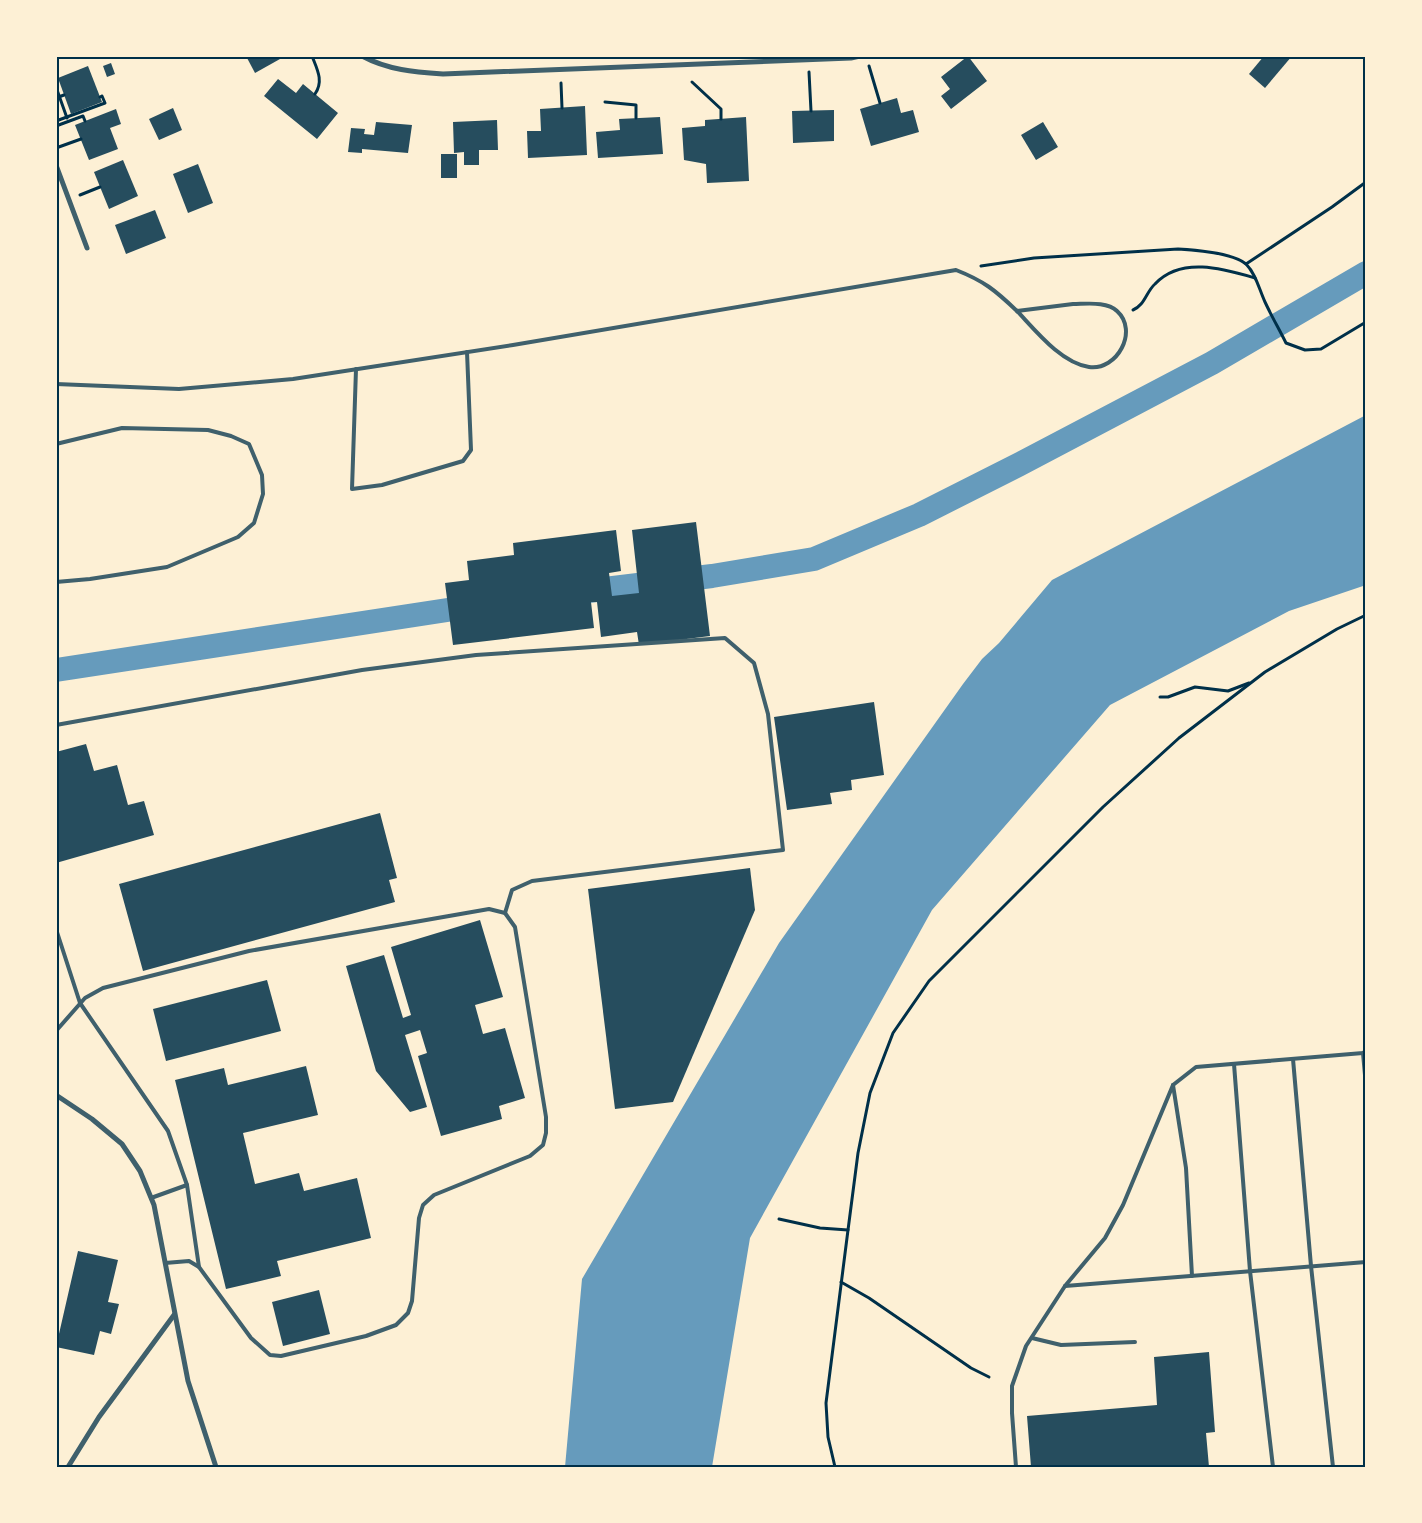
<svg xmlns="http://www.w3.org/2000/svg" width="1422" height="1523" viewBox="0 0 1422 1523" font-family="Overpass,sans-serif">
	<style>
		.water { fill: #669bbc }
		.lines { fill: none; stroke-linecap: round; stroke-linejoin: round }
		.canal { stroke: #669bbc; stroke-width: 24 }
		.building { fill: #264d5e }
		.path { stroke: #003049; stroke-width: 3 }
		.service { stroke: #3f606c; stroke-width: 4 }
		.minor { stroke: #3f606c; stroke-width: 5 }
		.neatline { fill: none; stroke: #003049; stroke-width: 2 }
	</style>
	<rect width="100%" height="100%" fill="#fdf0d5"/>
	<polygon class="water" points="1366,415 1366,585 1289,611 1110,705 932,910 750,1238 712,1467 565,1467 582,1279 779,943 963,684 982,659 999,643 1052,580"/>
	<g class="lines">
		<g class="canal">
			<polyline points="580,592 712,576 814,559 919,515 1018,465 1212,363 1366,273"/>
			<polyline points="56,670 480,605"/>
		</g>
	</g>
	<g class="building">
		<polygon points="246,56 279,56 280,59 255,73"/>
		<polygon points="968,56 987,81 951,109 941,96 950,89 941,77"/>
		<polygon points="1264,56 1292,56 1265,88 1249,74"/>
		<polygon points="111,63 115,74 107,77 103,66"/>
		<polygon points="88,66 102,102 71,114 58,78"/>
		<polygon points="278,79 296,93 303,84 338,113 317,139 264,96"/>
		<polygon points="897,98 901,113 913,110 919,132 871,146 860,109"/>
		<polygon points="585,106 587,155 528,158 527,131 541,131 540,109"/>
		<polygon points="173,108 182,130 159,140 149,119"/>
		<polygon points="116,109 121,124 110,128 118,149 89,160 75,125"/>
		<polygon points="834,110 834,141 793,143 792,111"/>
		<polygon points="660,117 663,154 598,158 596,132 620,130 619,119"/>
		<polygon points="746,117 749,181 707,183 706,164 684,160 682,128 705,126 705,120"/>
		<polygon points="497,120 498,150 479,150 479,165 464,165 464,152 454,153 453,122"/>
		<polygon points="376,122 412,125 408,153 362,149 362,153 348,152 351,128 365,129 364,134 374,135"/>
		<polygon points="1043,122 1058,147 1036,160 1021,135"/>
		<rect x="441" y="154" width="16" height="24"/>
		<polygon points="123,160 138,196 109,209 94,172"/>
		<polygon points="198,164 213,203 188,213 173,174"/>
		<polygon points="155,210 166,238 126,254 115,225"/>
		<polygon points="696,522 710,636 639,645 637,632 601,637 597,602 591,602 594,628 453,645 445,583 469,580 467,561 514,555 513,543 616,530 621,571 609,573 612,596 639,593 632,530"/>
		<polygon points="874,702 884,775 851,780 852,790 830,793 832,804 787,810 774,717"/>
		<polygon points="86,744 94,771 117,765 128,805 144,801 154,835 56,863 56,752"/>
		<polygon points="380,813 397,878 389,880 395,902 143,971 119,884"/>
		<polygon points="750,868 755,910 673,1102 615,1109 588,889"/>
		<polygon points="480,920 503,997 475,1005 483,1034 505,1028 525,1098 499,1106 502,1119 441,1136 418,1056 427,1053 420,1030 405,1035 427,1107 410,1112 376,1071 346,966 384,955 403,1018 411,1015 391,947"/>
		<polygon points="267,980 281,1031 166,1061 153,1009"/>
		<polygon points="306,1066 318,1115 243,1133 255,1184 299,1173 304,1191 357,1178 371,1238 277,1261 281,1276 226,1289 175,1080 224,1068 228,1085"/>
		<polygon points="78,1251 118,1260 108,1302 119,1304 111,1334 100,1331 94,1355 56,1347"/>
		<polygon points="319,1290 330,1334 283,1346 272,1302"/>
		<polygon points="1209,1352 1215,1432 1206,1433 1209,1467 1031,1467 1027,1416 1157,1405 1154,1357"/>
	</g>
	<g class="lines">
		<g class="path">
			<path d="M 312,56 C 317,69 324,81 315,94"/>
			<polyline points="869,66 880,103"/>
			<polyline points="809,72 811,111"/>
			<polyline points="692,82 721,109 721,119"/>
			<polyline points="561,83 562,108"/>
			<polyline points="56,87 67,118"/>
			<polyline points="56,98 64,95"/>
			<polyline points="605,102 636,105 636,118"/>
			<polyline points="56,121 105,103 102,96 100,97"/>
			<polyline points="56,126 83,116 85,121"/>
			<polyline points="56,148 81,139"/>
			<polyline points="80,195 100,187"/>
			<polyline points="1246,264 1332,207 1366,182"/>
			<path d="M 981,266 L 1034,258 L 1178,249 C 1195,250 1233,253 1246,264 C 1256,274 1259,289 1265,302 C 1271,315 1279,329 1286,343 L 1305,350 L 1321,349 L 1366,322"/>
			<path d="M 1133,310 C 1145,305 1146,292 1155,284 C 1181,256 1224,269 1255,278"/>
			<polyline points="1160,697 1168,697 1195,687 1228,691 1249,683"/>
			<polyline points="779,1219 820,1228 848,1230"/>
			<polyline points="841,1282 869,1298 971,1368 989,1377"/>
			<polyline points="835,1467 828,1437 826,1403 848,1230 858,1153 870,1093 893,1033 929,981 1103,807 1179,738 1265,672 1337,629 1366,615"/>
		</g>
		<g class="service">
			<path d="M 1073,304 C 1086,304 1107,301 1117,311 C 1139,331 1117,371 1089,367 C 1061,363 1035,330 1017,311 Z"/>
			<polyline points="356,369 352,489 382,485 463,461 471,450 467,352"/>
			<path d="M 56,384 L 179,389 L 293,379 L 513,345 L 956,270 C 984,281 995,290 1017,311"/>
			<polyline points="56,444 122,428 208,430 231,436 249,444 262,475 263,494 254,523 238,537 167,567 90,579 56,582"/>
			<polyline points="56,725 362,670 476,655 725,638 754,663 768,714 783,850 532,881 512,890 505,913"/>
			<polyline points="56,929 80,1003 168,1131 187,1185 199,1267"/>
			<polyline points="56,1031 85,998 103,988 249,951 489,909 505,913 515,927 546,1117 546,1133 543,1145 530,1156 434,1195 423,1205 419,1218 412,1301 408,1313 396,1325 366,1336 281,1356 270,1355 251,1338 199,1267 189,1261 165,1263"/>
			<polyline points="1363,1053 1366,1086"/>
			<polyline points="1293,1059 1311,1266 1333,1467"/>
			<polyline points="1234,1064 1250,1271 1273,1467"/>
			<polyline points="1173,1085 1186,1168 1192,1276"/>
			<polyline points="151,1198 187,1185"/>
			<polyline points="1065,1286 1366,1262"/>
			<polyline points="1032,1338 1061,1345 1135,1342"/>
			<polyline points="1016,1467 1012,1413 1012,1386 1026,1346 1065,1286 1105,1238 1123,1205 1173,1085 1196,1067 1363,1053 1366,1051"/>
		</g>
		<g class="minor">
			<path d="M 362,56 C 388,70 414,72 443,74 L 851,58 L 860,56"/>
			<polyline points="56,165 87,248"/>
			<polyline points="56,1095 92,1119 122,1144 140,1171 154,1205 188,1381 216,1467"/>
			<polyline points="68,1467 99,1417 174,1315"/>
		</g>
	</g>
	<rect width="1422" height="1523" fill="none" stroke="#fdf0d5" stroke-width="115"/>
	<rect x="58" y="58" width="1306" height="1408" class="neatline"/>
</svg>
